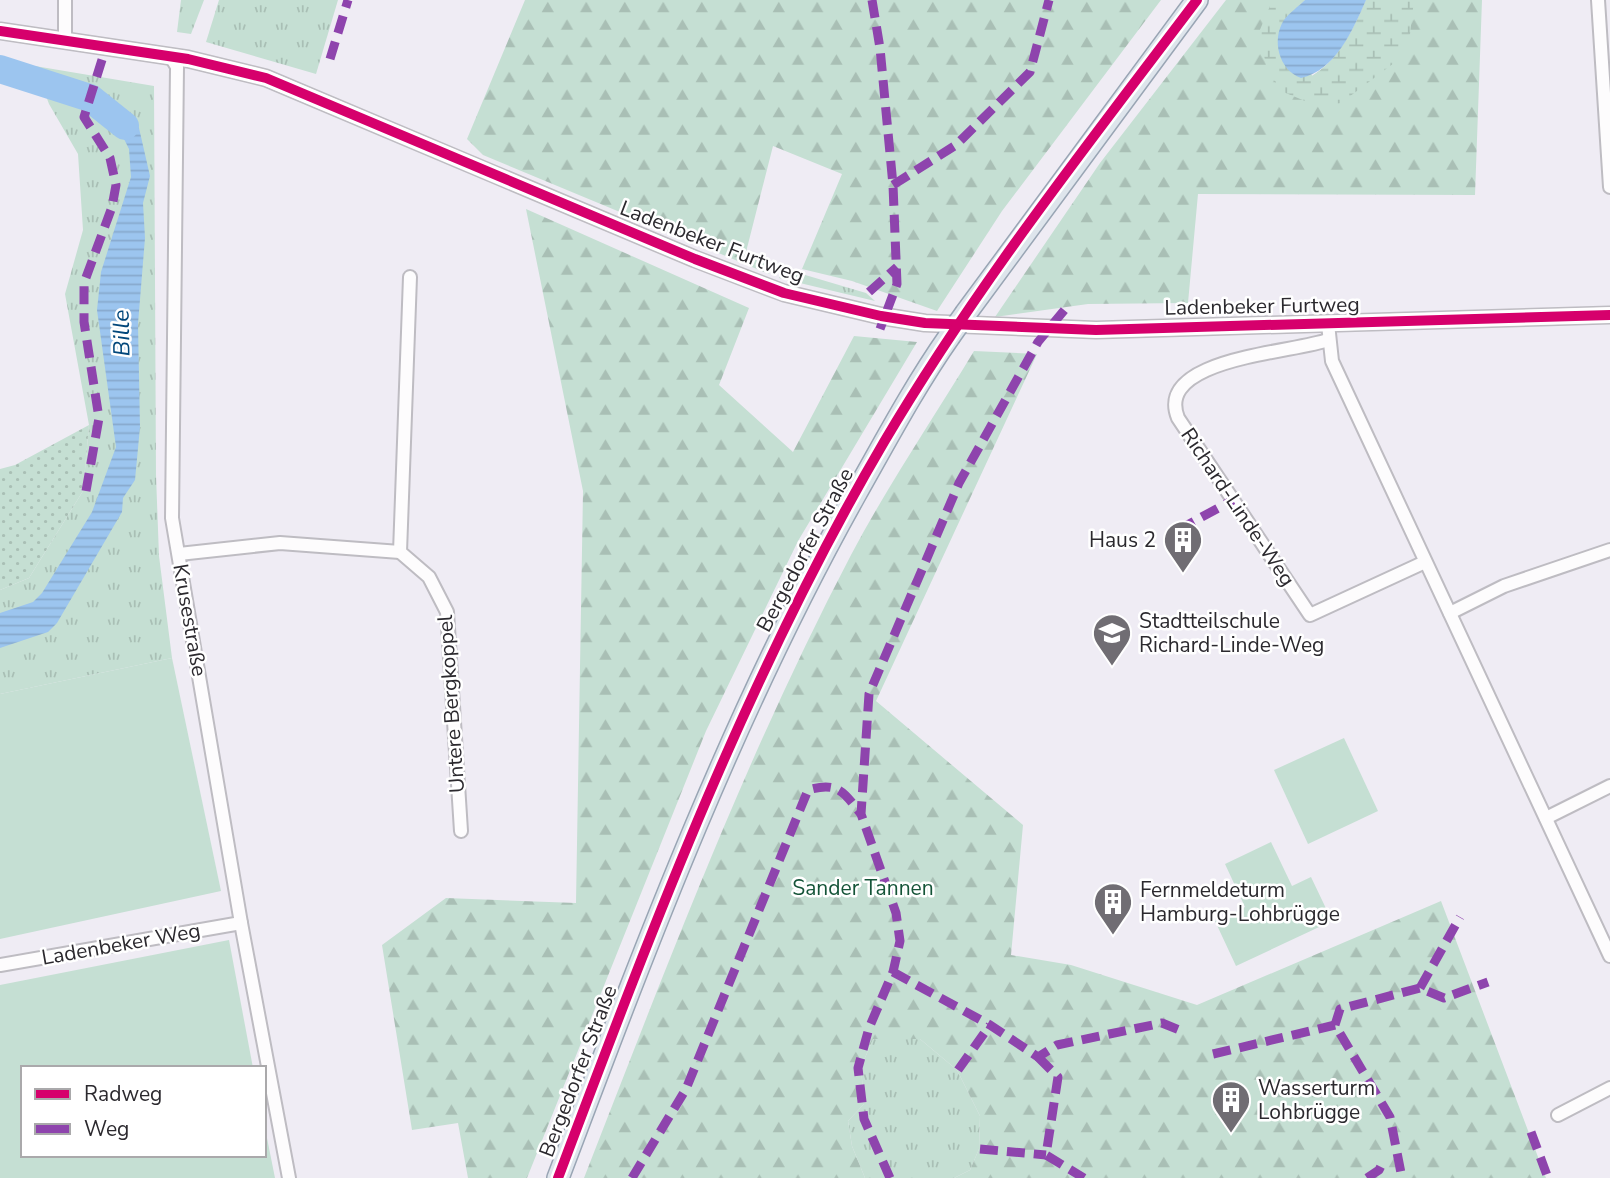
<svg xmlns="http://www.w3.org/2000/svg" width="1610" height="1178" viewBox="0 0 1610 1178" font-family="'Nunito Sans',sans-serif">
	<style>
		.grass { fill: url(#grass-tufts) }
		.forest { fill: url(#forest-firs) }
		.wetland { fill: url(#wetland-marsh) }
		.garden { fill: url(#garden-dots) }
		.pitch { fill: #c5dfd3 }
		.water { fill: url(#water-rules) }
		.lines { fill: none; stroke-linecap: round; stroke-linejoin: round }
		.river { stroke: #9cc5ef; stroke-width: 28 }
		.minor-casing { stroke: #bebcc2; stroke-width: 16 }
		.tertiary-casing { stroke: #bebcc2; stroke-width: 19 }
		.primary-casing { stroke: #99a5b4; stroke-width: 24 }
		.minor { stroke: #fdfcfd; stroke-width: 12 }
		.tertiary { stroke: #fdfcfd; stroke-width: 16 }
		.primary { stroke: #dee5ec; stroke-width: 21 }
		.primary-bridge-casing { stroke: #99a5b4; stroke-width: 24; stroke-linecap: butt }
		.primary-bridge { stroke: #dee5ec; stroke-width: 21 }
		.quiet { stroke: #8e44ad; stroke-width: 9; stroke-dasharray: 18 9; stroke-linecap: butt }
		.cycleway-casing { stroke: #fff; stroke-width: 15 }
		.cycleway { stroke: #d6006c; stroke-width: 10 }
		.labels { text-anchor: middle; stroke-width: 5; stroke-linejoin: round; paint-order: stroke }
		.street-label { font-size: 21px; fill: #2b292e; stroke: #fff }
		.poi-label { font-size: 21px; fill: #2b292e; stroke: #fff; text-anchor: start }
		.park-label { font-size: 21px; fill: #145438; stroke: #fff }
		.water-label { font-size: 23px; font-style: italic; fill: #02477b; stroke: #fff }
	</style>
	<defs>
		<pattern id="grass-tufts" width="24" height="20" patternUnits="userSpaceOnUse" patternTransform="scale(1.75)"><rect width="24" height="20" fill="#c5dfd3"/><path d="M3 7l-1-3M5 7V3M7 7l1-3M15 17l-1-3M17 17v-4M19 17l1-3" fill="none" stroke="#a9bfb5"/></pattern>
		<pattern id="forest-firs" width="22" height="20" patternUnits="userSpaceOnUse" patternTransform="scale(1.75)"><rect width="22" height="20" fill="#c5dfd3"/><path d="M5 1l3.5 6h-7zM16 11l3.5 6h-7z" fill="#a9bfb5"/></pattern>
		<pattern id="wetland-marsh" width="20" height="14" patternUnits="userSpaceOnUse" patternTransform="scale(1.75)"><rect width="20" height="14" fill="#c5dfd3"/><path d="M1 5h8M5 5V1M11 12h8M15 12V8" fill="none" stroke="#a9bfb5"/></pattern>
		<pattern id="garden-dots" width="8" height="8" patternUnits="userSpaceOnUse" patternTransform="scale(1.75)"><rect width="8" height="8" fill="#c5dfd3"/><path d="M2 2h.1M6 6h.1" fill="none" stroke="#a9bfb5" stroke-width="1.8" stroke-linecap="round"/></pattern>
		<pattern id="water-rules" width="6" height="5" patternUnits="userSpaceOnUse" patternTransform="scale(1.75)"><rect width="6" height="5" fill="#9cc5ef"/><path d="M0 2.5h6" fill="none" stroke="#87a9cd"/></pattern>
	</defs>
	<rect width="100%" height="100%" fill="#efecf4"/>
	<g class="grass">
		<polygon points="181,0 204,0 191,34 177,32"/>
		<polygon points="219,0 338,0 316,74 206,42"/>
		<polygon points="35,66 154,86 156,475 159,556 172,658 0,694 0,590 29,578 83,491 89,425 65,294 83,230 78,154 49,104"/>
		<polygon points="785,269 866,293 875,301 779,278"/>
		<polygon points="890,1037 920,1039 957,1070 980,1116 979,1149 970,1170 954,1178 865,1178 852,1146 848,1121 864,1104 861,1067 873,1039"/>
	</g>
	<g class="forest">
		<polygon points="525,0 1161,0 1002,211 937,311 852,281 802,269 842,174 773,146 745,256 772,266 769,274 483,155 467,139"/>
		<path d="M 1226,0 L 1305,0 L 1285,19 L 1312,76 C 1339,60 1354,28 1366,0 L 1482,0 L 1475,195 L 1198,194 L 1188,303 L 1088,304 L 995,317 L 1100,163 Z"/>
		<polygon points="526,209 749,308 719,385 793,452 854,336 917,342 798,541 706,731 527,1178 468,1178 458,1123 412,1130 382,945 446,898 576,903 583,491"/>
		<path d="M 974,351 L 1037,354 L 876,701 L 1023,825 L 1011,955 L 1071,965 L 1197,1005 L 1441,901 L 1546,1178 L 954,1178 L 970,1170 L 979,1149 L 980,1116 L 957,1070 L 920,1039 L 873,1039 L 861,1067 L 864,1104 L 848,1121 L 852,1146 L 865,1178 L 584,1178 C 666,968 746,755 851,555 C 888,485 933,419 974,351 Z"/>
	</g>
	<path class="wetland" d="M 1276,0 L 1305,0 L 1285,19 L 1312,76 C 1339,60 1354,28 1366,0 L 1414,0 L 1410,34 L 1394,63 L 1341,103 L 1317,106 L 1281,91 L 1267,69 L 1259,32 L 1270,6 Z"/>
	<polygon class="garden" points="89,425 83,491 29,578 0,590 0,469 15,465"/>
	<g class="pitch">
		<polygon points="172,658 221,891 0,939 0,694"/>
		<polygon points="1344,738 1378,811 1308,844 1274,770"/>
		<polygon points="1271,842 1292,886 1311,877 1332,921 1236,966 1215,921 1245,907 1225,864"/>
		<polygon points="229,940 253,1068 23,1068 23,1155 264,1155 264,1123 275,1178 0,1178 0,985"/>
	</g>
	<g class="water">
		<path d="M 1305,0 L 1366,0 C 1353,30 1335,71 1301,78 C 1279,70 1271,40 1284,20 C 1289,13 1299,6 1305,0 Z"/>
		<polygon points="104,96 120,107 139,128 150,176 143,203 145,238 138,324 140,427 135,480 123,498 122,512 57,623 48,632 0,648 0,613 33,602 42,593 92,512 116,447 97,310 101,272 131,177 129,149 120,131 92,108"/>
	</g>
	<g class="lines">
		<polyline class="river" points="0,69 90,98 125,126"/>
		<g class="minor-casing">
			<g id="minor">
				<polyline points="65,0 65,41"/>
				<polyline points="1598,0 1610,187"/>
				<polyline points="171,57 177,67 172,518 241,923 289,1178"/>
				<polyline points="410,277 400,552 429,577 447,612 461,831"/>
				<polyline points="1328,324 1332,361 1610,956"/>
				<path d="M 1328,340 C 1292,353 1154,358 1178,418 L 1310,615 L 1425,562"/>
				<polyline points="179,554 280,543 400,552"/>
				<polyline points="1450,613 1504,586 1610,550"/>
				<polyline points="1546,818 1610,786"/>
				<polyline points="0,965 241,923"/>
				<polyline points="1558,1115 1610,1088"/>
			</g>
		</g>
		<g class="tertiary-casing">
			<polyline id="tertiary" points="0,31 188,59 266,78 695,259 784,293 881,316 925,323 1096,330 1610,315"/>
		</g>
		<g class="primary-casing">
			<g id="primary">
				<polyline points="966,313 1197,0"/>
				<path d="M 558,1178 C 646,945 733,713 855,495 C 885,442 914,387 949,337"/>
			</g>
		</g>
		<use href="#minor" class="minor"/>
		<use href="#tertiary" class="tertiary"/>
		<use href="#primary" class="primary"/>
		<g class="primary-bridge-casing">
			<polyline id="primary-bridge" points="949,337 966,313"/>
		</g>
		<use href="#primary-bridge" class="primary-bridge"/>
		<g class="quiet">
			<polyline points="872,0 880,48 893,185 897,284 880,329"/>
			<polyline points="330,59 348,0"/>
			<polyline points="893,185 956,145 1030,72 1049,0"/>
			<polyline points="869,292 897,267"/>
			<polyline points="86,491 99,418 84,322 84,283 112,207 116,185 110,158 84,117 106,47"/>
			<polyline points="1178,530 1233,500"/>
			<polyline points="893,972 990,1025 1038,1057 1057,1045 1162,1023 1184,1032"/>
			<polyline points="1420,988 1460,917"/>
			<polyline points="1335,1025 1340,1009 1420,988 1444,998 1488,982"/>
			<polyline points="1213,1054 1335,1025 1390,1117 1402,1178"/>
			<polyline points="1038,1057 1058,1077 1046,1155 1084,1178"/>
			<polyline points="958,1070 990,1025"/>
			<polyline points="1531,1132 1548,1178"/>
			<polyline points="980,1149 1046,1155"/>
			<path d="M 632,1178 L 686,1089 L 808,790 C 839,781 844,793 861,814"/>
			<polyline points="890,1178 864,1119 858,1068 869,1028 893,972 900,941 896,913 861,814 869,694 959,483 1038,342 1066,308"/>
			<polyline points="1367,1178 1379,1170 1383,1162"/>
		</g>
		<g class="cycleway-casing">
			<g id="cycleway">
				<polyline points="0,31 188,59 266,78 695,259 784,293 881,316 925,323 1096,330 1610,315"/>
				<path d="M 558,1178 C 653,926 747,675 884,442 C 976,286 1088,144 1197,0"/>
			</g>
		</g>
		<use href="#cycleway" class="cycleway"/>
	</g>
	<defs>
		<g id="building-pin" transform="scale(2.0125)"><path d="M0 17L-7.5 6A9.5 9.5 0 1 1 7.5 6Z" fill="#706d73" stroke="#fff"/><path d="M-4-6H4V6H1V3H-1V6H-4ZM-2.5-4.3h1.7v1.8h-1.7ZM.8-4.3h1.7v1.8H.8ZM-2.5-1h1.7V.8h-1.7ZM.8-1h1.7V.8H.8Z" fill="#fff"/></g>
		<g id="school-pin" transform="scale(2.0125)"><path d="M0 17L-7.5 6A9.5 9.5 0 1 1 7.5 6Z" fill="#706d73" stroke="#fff"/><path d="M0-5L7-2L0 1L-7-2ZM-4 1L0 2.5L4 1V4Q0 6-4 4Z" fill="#fff"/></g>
	</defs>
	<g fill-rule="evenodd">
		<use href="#building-pin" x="1183" y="540"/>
		<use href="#school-pin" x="1112" y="633"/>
		<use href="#building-pin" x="1113" y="902"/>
		<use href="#building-pin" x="1231" y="1100"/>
	</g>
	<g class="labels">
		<g class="street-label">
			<text transform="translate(712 242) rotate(21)" y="7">Ladenbeker Furtweg</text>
			<text transform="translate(1262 306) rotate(-1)" y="7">Ladenbeker Furtweg</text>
			<text transform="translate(1238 507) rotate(56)" y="7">Richard-Linde-Weg</text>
			<text transform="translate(805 550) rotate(-62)" y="7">Bergedorfer Straße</text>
			<text transform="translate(190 620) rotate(80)" y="7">Krusestraße</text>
			<text transform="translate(451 704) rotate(-94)" y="7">Untere Bergkoppel</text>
			<text transform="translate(121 944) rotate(-10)" y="7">Ladenbeker Weg</text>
			<text transform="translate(578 1071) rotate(-69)" y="7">Bergedorfer Straße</text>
		</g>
		<g class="poi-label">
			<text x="1156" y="547" text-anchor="end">Haus 2</text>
			<text x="1139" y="628">Stadtteilschule<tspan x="1139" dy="24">Richard-Linde-Weg</tspan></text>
			<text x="1140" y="897">Fernmeldeturm<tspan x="1140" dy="24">Hamburg-Lohbrügge</tspan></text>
			<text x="1258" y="1095">Wasserturm<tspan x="1258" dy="24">Lohbrügge</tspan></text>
		</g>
		<g class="park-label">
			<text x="863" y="895">Sander Tannen</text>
		</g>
		<g class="water-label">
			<text transform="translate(121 333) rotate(-91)" y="8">Bille</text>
		</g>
	</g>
	<rect x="21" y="1066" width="245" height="91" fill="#ffffff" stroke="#aaa9ab" stroke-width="2"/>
	<rect x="35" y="1089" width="35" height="10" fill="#d6006c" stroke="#aaa9ab" stroke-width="2"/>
	<text x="84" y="1101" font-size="21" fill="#2b292e">Radweg</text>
	<rect x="35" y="1124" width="35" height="10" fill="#8e44ad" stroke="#aaa9ab" stroke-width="2"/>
	<text x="84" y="1136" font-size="21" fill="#2b292e">Weg</text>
</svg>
